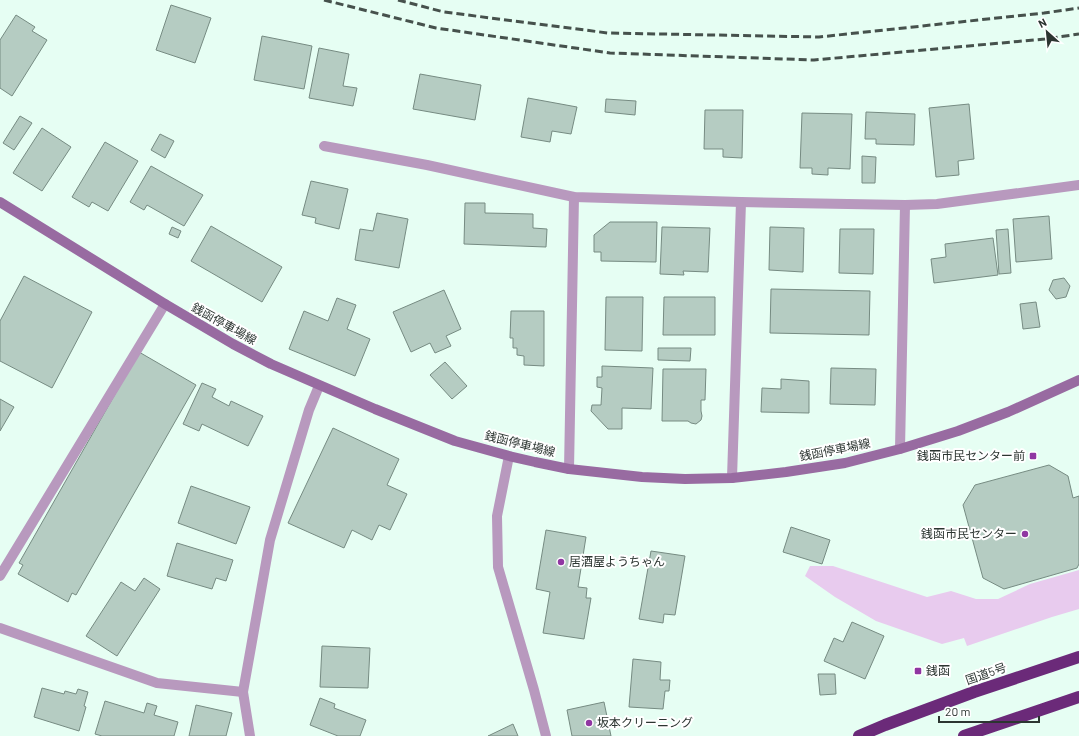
<svg xmlns="http://www.w3.org/2000/svg" width="1079" height="736" viewBox="0 0 1079 736" font-family="Barlow,'Noto Sans JP',sans-serif">
	<style>
		.green { fill: #e8cbee }
		.building { fill: #b5ccc2; stroke: #768b82 }
		.lines { fill: none; stroke-linecap: round; stroke-linejoin: round }
		.street { stroke: #b899be; stroke-width: 10 }
		.secondary { stroke: #986ba1; stroke-width: 10 }
		.highway { stroke: #6b2a79; stroke-width: 12 }
		.rail { stroke: #46514c; stroke-width: 3; stroke-dasharray: 8 4; stroke-linecap: butt }
		.poi-dot { fill: #9036a2; stroke: #fff; stroke-width: 1.5 }
		.labels { text-anchor: middle; stroke-width: 4; stroke-linejoin: round; paint-order: stroke }
		.street-label { font-size: 12px; fill: #2c3531; stroke: #fff }
		.poi-label { font-size: 12px; fill: #2c3531; stroke: #fff; text-anchor: start }
	</style>
	<rect width="100%" height="100%" fill="#e6fef3"/>
	<polygon class="green" points="810,566 833,566 927,597 951,591 976,599 998,599 1030,584 1079,570 1079,609 1052,617 967,646 964,638 942,644 876,621 835,597 805,576"/>
	<g class="building">
		<polygon points="171,5 211,18 195,63 156,50"/>
		<polygon points="16,15 35,27 32,31 47,40 12,96 0,88 0,40"/>
		<polygon points="262,36 312,46 304,89 254,80"/>
		<polygon points="319,48 349,54 343,86 357,88 353,106 309,98"/>
		<polygon points="420,74 481,85 475,120 413,109"/>
		<polygon points="528,98 577,107 571,134 552,131 550,142 521,137"/>
		<polygon points="606,99 636,101 635,115 605,112"/>
		<polygon points="969,104 974,159 958,161 959,175 936,177 929,108"/>
		<polygon points="705,110 743,110 742,158 723,157 723,149 704,149"/>
		<polygon points="866,112 915,114 914,145 876,144 876,139 865,139"/>
		<polygon points="802,113 852,114 850,169 828,168 828,175 812,174 812,168 800,168"/>
		<polygon points="20,116 32,123 14,150 3,143"/>
		<polygon points="42,128 71,147 42,191 13,173"/>
		<polygon points="160,134 174,141 165,158 151,150"/>
		<polygon points="105,142 138,161 108,211 92,202 89,207 72,197"/>
		<polygon points="862,156 876,157 875,183 862,183"/>
		<polygon points="151,166 203,195 184,226 147,205 144,210 130,202"/>
		<polygon points="311,181 348,189 339,229 315,223 316,218 302,215"/>
		<polygon points="465,203 485,203 485,213 533,214 533,228 547,229 546,247 464,244"/>
		<polygon points="377,213 408,219 399,268 355,260 360,229 373,231"/>
		<polygon points="1049,216 1052,259 1016,262 1013,219"/>
		<polygon points="610,222 657,222 656,262 601,261 601,252 594,252 594,235"/>
		<polygon points="211,226 282,267 262,302 191,261"/>
		<polygon points="172,227 181,231 178,238 169,234"/>
		<polygon points="662,227 710,228 708,272 683,271 684,275 660,274"/>
		<polygon points="770,227 804,228 803,272 769,270"/>
		<polygon points="840,229 874,229 873,274 839,273"/>
		<polygon points="1008,229 1011,273 999,274 996,230"/>
		<polygon points="993,238 998,275 934,283 931,259 946,257 945,244"/>
		<polygon points="24,276 92,312 52,388 0,361 0,321"/>
		<polygon points="1064,278 1070,286 1066,297 1056,299 1049,290 1053,280"/>
		<polygon points="771,289 870,291 869,335 770,333"/>
		<polygon points="444,290 461,329 446,336 451,346 435,353 430,343 411,352 393,312"/>
		<polygon points="606,297 643,297 642,351 605,350"/>
		<polygon points="664,297 715,297 715,335 663,335"/>
		<polygon points="337,298 356,305 347,329 370,339 355,376 289,349 304,311 328,321"/>
		<polygon points="1036,302 1040,327 1023,329 1020,304"/>
		<polygon points="511,311 544,311 544,366 524,365 524,356 517,355 517,348 513,348 513,338 510,338"/>
		<polygon points="658,348 691,348 690,361 658,360"/>
		<polygon points="139,352 196,385 76,595 72,593 68,602 18,574 23,565 19,563"/>
		<polygon points="445,362 467,386 452,399 430,375"/>
		<polygon points="602,366 653,368 651,409 622,408 622,429 608,429 591,411 592,405 601,405 602,388 597,387 597,377 602,377"/>
		<polygon points="831,368 876,369 875,405 830,404"/>
		<polygon points="663,369 706,369 705,400 701,400 701,411 702,416 701,420 696,424 691,423 688,421 662,421"/>
		<polygon points="781,379 809,381 809,413 761,412 762,388 781,389"/>
		<polygon points="202,383 216,389 212,397 229,406 231,401 263,416 248,446 202,424 199,431 183,424"/>
		<polygon points="0,399 14,407 0,431"/>
		<polygon points="333,428 399,459 387,485 407,494 390,530 379,525 372,540 352,530 344,548 288,523"/>
		<polygon points="1049,465 1068,476 1073,498 1079,496 1079,564 1077,568 1004,589 983,578 963,505 975,485"/>
		<polygon points="191,486 250,507 236,544 178,523"/>
		<polygon points="791,527 830,540 822,564 783,552"/>
		<polygon points="546,530 586,537 578,587 587,588 586,598 591,598 584,639 543,633 550,592 536,589"/>
		<polygon points="177,543 233,560 226,581 216,578 212,589 167,576"/>
		<polygon points="651,551 685,556 675,615 664,614 663,623 639,619"/>
		<polygon points="144,578 160,589 117,656 86,636 121,582 135,591"/>
		<polygon points="852,622 884,636 865,679 824,661 834,638 843,642"/>
		<polygon points="322,646 370,648 368,688 320,687"/>
		<polygon points="633,659 661,662 660,680 670,680 669,691 665,691 663,709 629,707"/>
		<polygon points="818,674 835,674 836,694 820,695"/>
		<polygon points="42,688 64,694 65,691 76,694 78,689 88,692 84,706 86,707 79,731 34,717"/>
		<polygon points="320,698 335,704 334,708 366,720 360,736 338,736 310,725"/>
		<polygon points="105,701 144,713 147,703 157,706 154,715 178,722 174,736 102,736 95,734"/>
		<polygon points="604,702 611,736 572,736 567,710"/>
		<polygon points="196,705 232,713 226,736 189,736"/>
		<polygon points="513,724 518,736 488,736"/>
	</g>
	<g class="lines">
		<g class="street">
			<polyline points="324,146 427,165 574,197 741,202 905,205 937,204 1079,185"/>
			<polyline points="900,449 905,205"/>
			<polyline points="509,456 497,516 498,567 534,690 546,736"/>
			<polyline points="569,469 574,197"/>
			<polyline points="732,478 741,202"/>
			<polyline points="0,576 165,304"/>
			<polyline points="0,628 157,683 243,692"/>
			<polyline points="250,736 243,692 270,540 309,410 319,386"/>
		</g>
		<polyline class="secondary" points="0,202 165,304 233,344 271,364 375,409 455,441 509,456 535,462 569,469 642,477 685,479 732,478 786,472 845,463 900,449 958,431 1008,412 1079,380"/>
		<g class="highway">
			<polyline points="859,736 885,725 974,692 1079,657"/>
			<polyline points="964,736 1079,697"/>
		</g>
		<g class="rail">
			<polyline points="324,0 436,28 610,53 814,60 1045,39 1079,34"/>
			<polyline points="398,0 444,12 608,33 819,37 1044,13 1079,8"/>
		</g>
	</g>
	<g class="poi-dot">
		<rect x="1029" y="452" width="8" height="8" rx="2"/>
		<circle cx="1025" cy="534" r="4"/>
		<circle cx="561" cy="562" r="4"/>
		<rect x="914" y="667" width="8" height="8" rx="2"/>
		<circle cx="589" cy="723" r="4"/>
	</g>
	<g class="labels">
		<g class="street-label">
			<text transform="translate(224 324) rotate(29)" y="4">銭函停車場線</text>
			<text transform="translate(520 444) rotate(14)" y="4">銭函停車場線</text>
			<text transform="translate(835 450) rotate(-11)" y="4">銭函停車場線</text>
			<text transform="translate(986 674) rotate(-19)" y="4">国道5号</text>
		</g>
		<g class="poi-label">
			<text x="1025" y="460" text-anchor="end">銭函市民センター前</text>
			<text x="1017" y="538" text-anchor="end">銭函市民センター</text>
			<text x="569" y="566">居酒屋ようちゃん</text>
			<text x="926" y="675">銭函</text>
			<text x="597" y="727">坂本クリーニング</text>
		</g>
	</g>
	<g transform="translate(1047 32) rotate(333)" stroke="#ffffff" stroke-width="3" paint-order="stroke">
	<path d="M0-3L7 15L0 10L-7 15Z" fill="#2c3531"/>
	<text y="-6" font-size="11" font-weight="bold" text-anchor="middle" fill="#2c3531">N</text>
	</g>
	<path d="M939 716v6h100v-6" fill="none" stroke="#2c3531" stroke-width="2"/>
	<text x="945" y="716" font-size="12" fill="#2c3531" stroke="#ffffff" stroke-width="3" paint-order="stroke">20 m</text>
</svg>
